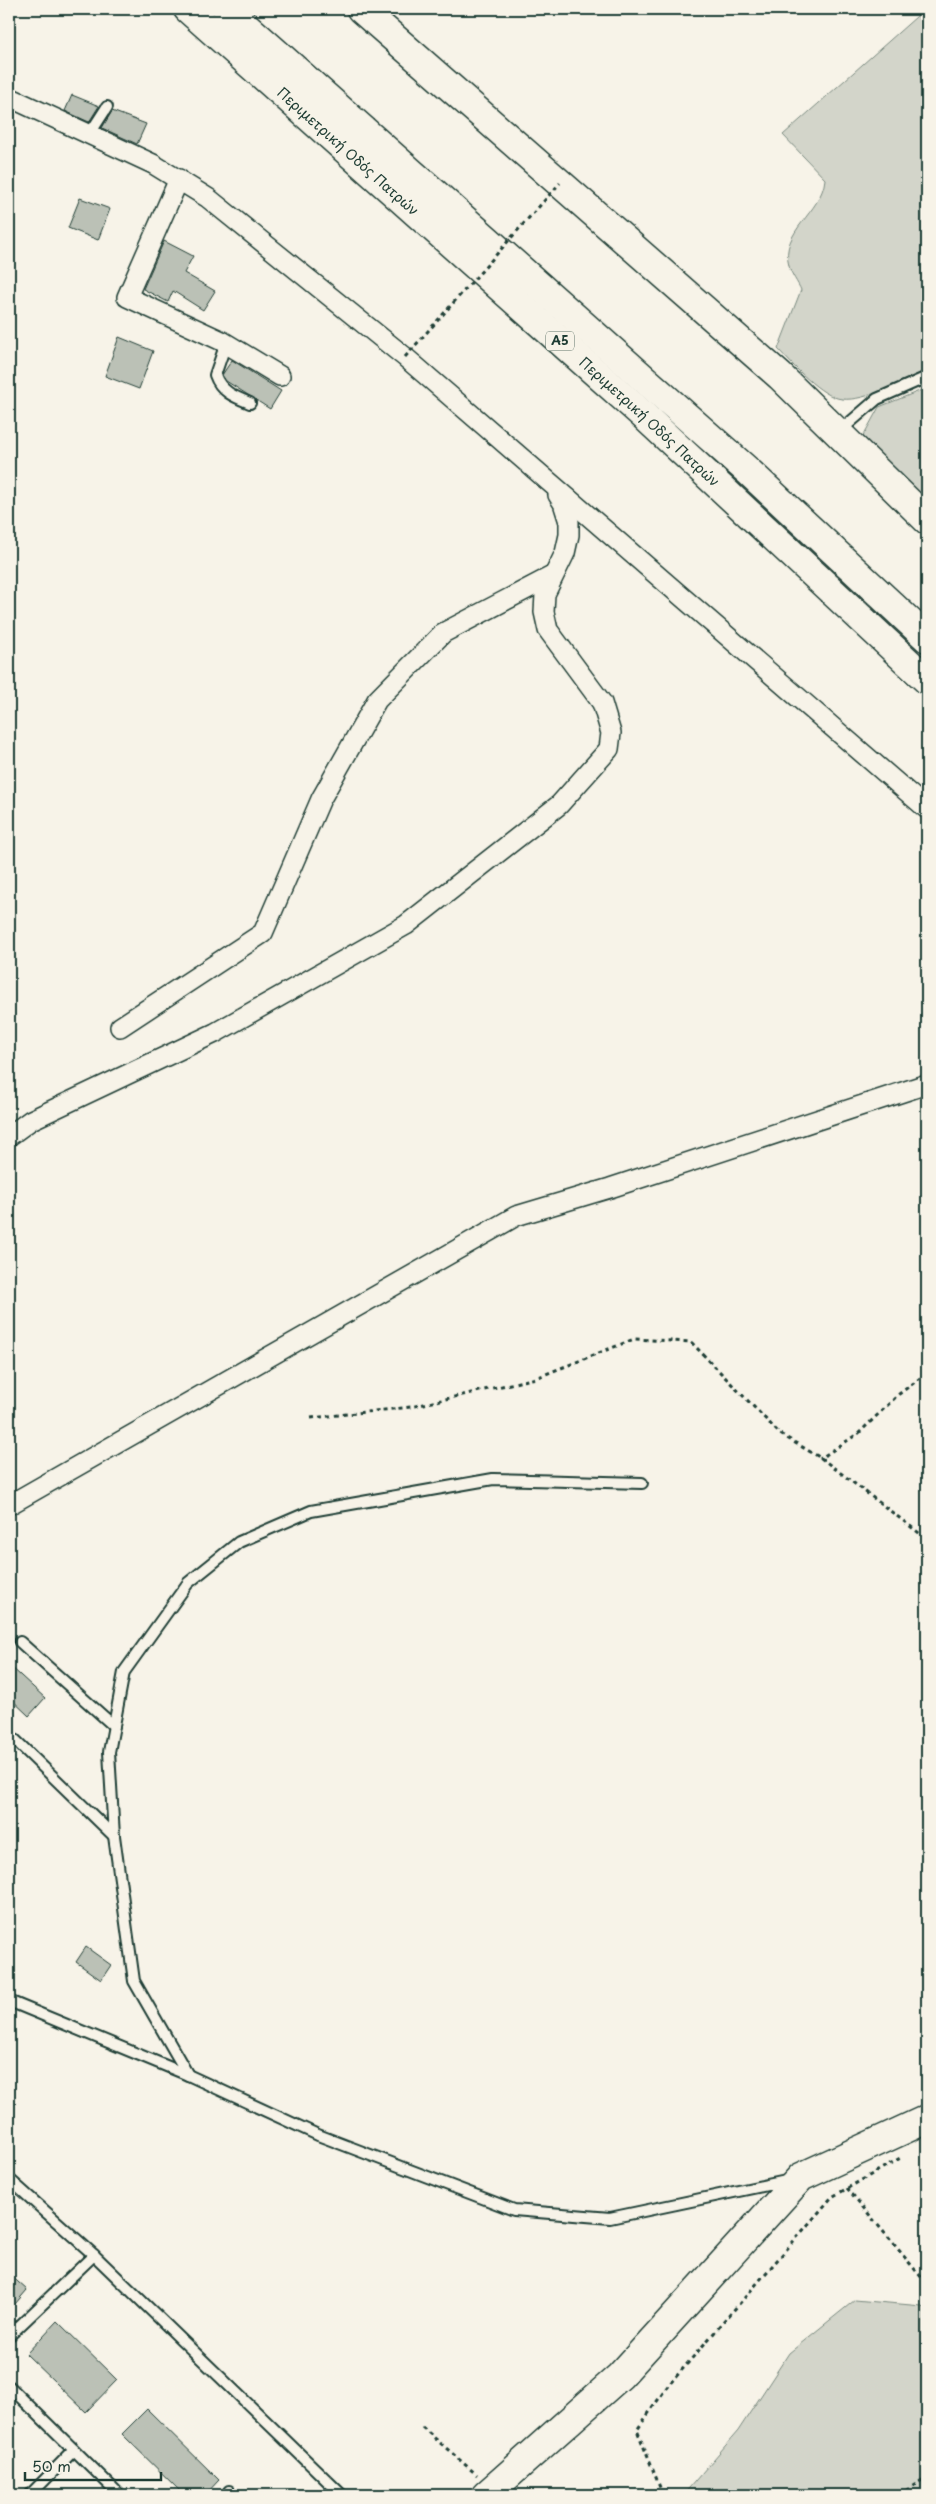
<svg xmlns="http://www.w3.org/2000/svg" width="936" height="2504" viewBox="0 0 936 2504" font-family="'Playpen Sans',sans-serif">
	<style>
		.green { fill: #d3d5ca; stroke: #79897f }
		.building { fill: #bbc1b6; stroke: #1f3d34 }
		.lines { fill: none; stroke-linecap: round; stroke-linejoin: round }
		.lane-casing { stroke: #1f3d34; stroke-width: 14 }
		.street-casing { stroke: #1f3d34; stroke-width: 22 }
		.secondary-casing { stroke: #1f3d34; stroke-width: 31 }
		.highway-casing { stroke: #1f3d34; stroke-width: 31 }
		.path { stroke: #1f3d34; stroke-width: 3; stroke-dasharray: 4 4; stroke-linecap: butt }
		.lane { stroke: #f7f3e8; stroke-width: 10 }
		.street { stroke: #f7f3e8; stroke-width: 19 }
		.secondary { stroke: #f7f3e8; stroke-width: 28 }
		.highway { stroke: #f7f3e8; stroke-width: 28 }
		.path-bridge { stroke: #1f3d34; stroke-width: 3; stroke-dasharray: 4 4; stroke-linecap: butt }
		.labels { text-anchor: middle; stroke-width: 4.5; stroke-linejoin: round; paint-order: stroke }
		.shield { fill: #f7f3e8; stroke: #60746a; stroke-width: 1 }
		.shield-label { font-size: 12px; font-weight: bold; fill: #1f3d34 }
		.street-label { font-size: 14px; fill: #1f3d34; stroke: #f7f3e8 }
	</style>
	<rect width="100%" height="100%" fill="#f7f3e8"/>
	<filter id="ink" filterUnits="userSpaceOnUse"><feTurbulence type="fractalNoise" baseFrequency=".02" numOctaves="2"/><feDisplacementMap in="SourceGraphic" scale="10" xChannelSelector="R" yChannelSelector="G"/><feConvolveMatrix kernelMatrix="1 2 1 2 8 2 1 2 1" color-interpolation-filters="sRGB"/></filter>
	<g filter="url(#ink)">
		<g class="green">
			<path d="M 925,9 L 927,9 L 927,371 C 905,380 865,402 842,399 C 821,397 792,364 778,349 L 801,290 C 798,283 791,274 789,266 C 779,231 822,213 825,179 L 783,135 Z"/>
			<polygon points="927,388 927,502 862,438 879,407"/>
			<polygon points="855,2300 922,2306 927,2311 927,2495 683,2495 738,2431 789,2353"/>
		</g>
		<g class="building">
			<polygon points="72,95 99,106 89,122 65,111"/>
			<polygon points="112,111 146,124 137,144 102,128"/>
			<polygon points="80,198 110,209 98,240 68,228"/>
			<polygon points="164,241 193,256 184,273 215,291 203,310 173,291 168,302 143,289"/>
			<polygon points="119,337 153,351 139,389 105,376"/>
			<polygon points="232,360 281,391 270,409 226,381 222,375"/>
			<polygon points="9,1665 45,1698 29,1716 9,1697"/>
			<polygon points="86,1947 111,1965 101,1980 76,1962"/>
			<polygon points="9,2274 27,2290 9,2311"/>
			<polygon points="57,2321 117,2380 86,2412 26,2354"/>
			<polygon points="147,2409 219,2480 205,2495 184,2495 122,2434"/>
		</g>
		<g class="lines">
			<g class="lane-casing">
				<g id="lane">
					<polyline points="89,135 107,107"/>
					<path d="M 226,343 L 215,375 C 221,392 235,397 250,403"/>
					<polyline points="840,431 877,399 927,377"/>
					<polyline points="20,1642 114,1726"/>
					<polyline points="9,1734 114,1836"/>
					<polyline points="9,2001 188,2075 318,2135 514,2210 610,2218 791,2180"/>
					<polyline points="188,2075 134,1981 114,1836 109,1752 124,1672 188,1583 239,1542 311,1511 493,1479 642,1483"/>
					<polyline points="9,2179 94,2255 342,2495"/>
					<polyline points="9,2336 94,2255"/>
					<polyline points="9,2386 120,2495"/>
					<polyline points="229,2491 233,2495"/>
					<polyline points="30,2495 74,2450"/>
				</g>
			</g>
			<g class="street-casing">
				<g id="street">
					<polyline points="9,97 153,164 208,198 405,357 927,809"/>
					<polyline points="179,179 127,297 222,341 280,376"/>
					<polyline points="120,1027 263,933 321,799 377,700 443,633 552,576"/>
					<polyline points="9,1136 31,1120 215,1033 406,925 559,805 609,749 611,733 602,703 548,630 544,612 545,594 565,553 569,535 569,522 563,503 558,495"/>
					<polyline points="9,1505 516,1216 610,1188 927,1084"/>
				</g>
			</g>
			<g class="secondary-casing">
				<g id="secondary">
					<polyline points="361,9 780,376 927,520"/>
					<polyline points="486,2495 620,2376 801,2177 927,2119"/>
				</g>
			</g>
			<g class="highway-casing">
				<g id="highway">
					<path id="s1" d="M 188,9 L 642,414 L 927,680"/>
					<polyline points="227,9 748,471 927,638"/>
				</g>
			</g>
			<g class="path">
				<polyline points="927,1373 899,1394 859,1433 821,1458 927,1539"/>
				<polyline points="311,1418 411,1407 536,1378 634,1339 691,1342 780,1434 821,1458"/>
				<polyline points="847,2188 927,2284"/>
				<polyline points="422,2427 477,2475"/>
				<polyline points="663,2495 637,2430 667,2387 832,2197 902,2157"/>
				<polyline points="899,2495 927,2477"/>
			</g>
			<use href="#lane" class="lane"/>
			<use href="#street" class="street"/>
			<use href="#secondary" class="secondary"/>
			<use href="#highway" class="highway"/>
			<polyline class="path-bridge" points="405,357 560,183"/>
		</g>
	</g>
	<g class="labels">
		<rect class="shield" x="546" y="331.5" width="28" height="19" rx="4"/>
		<g class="shield-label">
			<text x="560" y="345">Α5</text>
		</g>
		<g class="street-label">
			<text dy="5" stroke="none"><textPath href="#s1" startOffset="214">Περιμετρική Οδός Πατρών</textPath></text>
			<text dy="5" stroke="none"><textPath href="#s1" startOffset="619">Περιμετρική Οδός Πατρών</textPath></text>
		</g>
	</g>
	<rect width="936" height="2504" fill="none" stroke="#f7f3e8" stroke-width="30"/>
	<rect x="15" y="15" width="906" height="2474" fill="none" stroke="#1f3d34" stroke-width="2" filter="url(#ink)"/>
	<path d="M25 2472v8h136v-8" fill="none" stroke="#1f3d34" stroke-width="2.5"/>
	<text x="32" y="2472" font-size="15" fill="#1f3d34" stroke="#f7f3e8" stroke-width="4" paint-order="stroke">50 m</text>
</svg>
